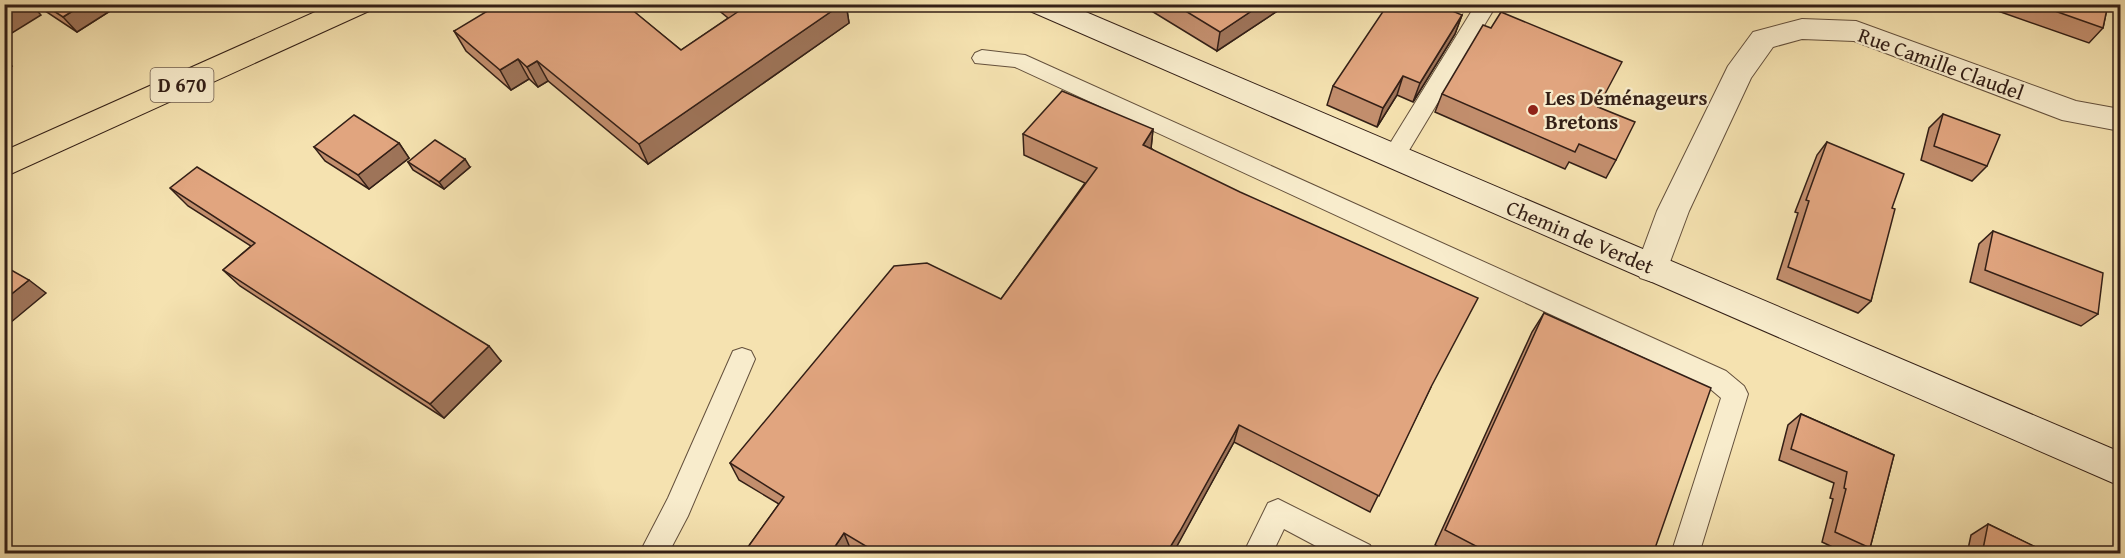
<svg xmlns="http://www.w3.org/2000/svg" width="2125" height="558" viewBox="0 0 2125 558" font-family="'Gentium Book Plus',serif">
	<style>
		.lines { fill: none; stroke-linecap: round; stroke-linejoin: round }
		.lane-casing { stroke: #64503c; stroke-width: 2 }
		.street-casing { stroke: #64503c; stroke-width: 2 }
		.secondary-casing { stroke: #331f16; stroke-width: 2 }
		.primary-casing { stroke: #331f16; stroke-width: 2 }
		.lane { fill: #f8eccc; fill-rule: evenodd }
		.street { fill: #f8eccc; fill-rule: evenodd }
		.secondary { fill: #f8eccc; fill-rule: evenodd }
		.primary { fill: #f5e2b0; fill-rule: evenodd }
		.wall { fill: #c28e6d; stroke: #331f16; stroke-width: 1.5 }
		.shaded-wall { fill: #9e7459; stroke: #331f16; stroke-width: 1.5 }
		.building { fill: #e1a57f; stroke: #331f16; stroke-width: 1.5 }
		.poi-dot { fill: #8f2418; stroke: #f8eccc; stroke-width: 2 }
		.labels { text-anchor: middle; stroke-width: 4.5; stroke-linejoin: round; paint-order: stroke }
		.shield { fill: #f8eccc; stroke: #6e5c4d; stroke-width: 1.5 }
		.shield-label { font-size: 20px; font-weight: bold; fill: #331f16 }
		.street-label { font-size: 21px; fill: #331f16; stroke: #f8eccc }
		.poi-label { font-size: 21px; font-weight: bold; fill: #331f16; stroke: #f8eccc; text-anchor: start }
	</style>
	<rect width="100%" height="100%" fill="#f5e2b0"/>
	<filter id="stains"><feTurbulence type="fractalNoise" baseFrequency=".00333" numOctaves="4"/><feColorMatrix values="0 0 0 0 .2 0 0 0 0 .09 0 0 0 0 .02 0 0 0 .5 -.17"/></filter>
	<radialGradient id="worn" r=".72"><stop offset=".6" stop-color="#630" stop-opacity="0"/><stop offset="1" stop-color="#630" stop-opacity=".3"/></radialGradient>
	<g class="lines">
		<g class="lane-casing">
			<g id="lane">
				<polygon points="1476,4 1497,4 1402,162 1394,165 1386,162 1383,156 1386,150"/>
				<polygon points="982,50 1025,55 1726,371 1744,386 1748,394 1699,554 1671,554 1721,398 1708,387 1015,67 975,63 972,58 975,53"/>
				<polygon points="742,348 751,351 755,359 688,516 668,554 639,554 668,498 733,351"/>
				<polygon points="1278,499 1370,545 1374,554 1331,554 1284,529 1272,554 1243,554 1268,503"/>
			</g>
		</g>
		<g class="street-casing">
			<polygon id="street" points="1802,19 1856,21 2076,101 2120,109 2120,131 2062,120 1854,41 1802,39 1773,47 1751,78 1689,211 1664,278 1652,282 1640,278 1636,268 1657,211 1728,66 1753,32"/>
		</g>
		<g class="secondary-casing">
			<polygon id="secondary" points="1026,4 1067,4 2120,452 2120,486 1030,11"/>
		</g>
		<g class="primary-casing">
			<polygon id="primary" points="333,4 373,4 369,11 4,177 4,151"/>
		</g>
		<use href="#lane" class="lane"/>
		<use href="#street" class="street"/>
		<use href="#secondary" class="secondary"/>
		<use href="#primary" class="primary"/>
	</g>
	<g class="wall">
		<polygon points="37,4 117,4 118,6 77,32 42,9"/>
		<polygon points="711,4 846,4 849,23 648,164 548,81 538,87 529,79 511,90 466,51 454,31 532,8 634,12 681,50 728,18"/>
		<polygon points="1140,4 1288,4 1217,51"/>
		<polygon points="1978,4 2108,4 2103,28 2089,43"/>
		<polygon points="1462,15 1455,34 1413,102 1397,95 1377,127 1327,105 1333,86"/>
		<polygon points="1442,94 1598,107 1616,160 1606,178 1569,162 1565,169 1435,112"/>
		<polygon points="1943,114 1987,166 1972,181 1921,160 1929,128"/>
		<polygon points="1153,129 1151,148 1431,387 1370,512 1234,442 1172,554 859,554 850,548 847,554 743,554 779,504 739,480 730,463 1001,299 1085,183 1024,155 1023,134"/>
		<polygon points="1827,142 1892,208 1871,301 1858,313 1777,279 1798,213 1795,212 1817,155"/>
		<polygon points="399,143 409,158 369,189 325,161 314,147"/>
		<polygon points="408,162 470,167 444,189 413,170"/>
		<polygon points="170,188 501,361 444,418 240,286 223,270 251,246 188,206"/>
		<polygon points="1993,231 2098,314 2081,326 1970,282 1979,244"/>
		<polygon points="1544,313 1653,554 1451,554 1435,545 1532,332"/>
		<polygon points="1801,414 1894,455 1870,548 1861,554 1847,554 1822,542 1833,499 1830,498 1834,483 1779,460 1788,425"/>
		<polygon points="1988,524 2050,554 1967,554 1971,535"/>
	</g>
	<g class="shaded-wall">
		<polygon points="22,4 31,4 41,15 4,38 4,15"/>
		<polygon points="84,4 117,4 118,6 77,32 63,17"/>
		<polygon points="619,4 646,4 625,18"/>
		<polygon points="842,4 846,4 849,23 648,164 639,144"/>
		<polygon points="1262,4 1288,4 1217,51 1220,32"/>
		<polygon points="1462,15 1455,34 1413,102 1420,83"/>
		<polygon points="4,58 12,66 4,71"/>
		<polygon points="518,59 529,79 511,90 500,70"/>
		<polygon points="537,61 548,81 538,87 527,67"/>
		<polygon points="1403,76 1397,95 1377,127 1383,108"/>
		<polygon points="1153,129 1151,149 1143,145"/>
		<polygon points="399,143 409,158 369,189 358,175"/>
		<polygon points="465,159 470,167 444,189 439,182"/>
		<polygon points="29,280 46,293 4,328 4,300"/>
		<polygon points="489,346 501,361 444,418 430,404"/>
		<polygon points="1239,425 1234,442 1177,546 1172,554 1166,554"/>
		<polygon points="844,533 850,548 847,554 830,554"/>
	</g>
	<g class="building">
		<polygon points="4,4 22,4 4,15"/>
		<polygon points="43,4 84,4 63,17"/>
		<polygon points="499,4 528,4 532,8 537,4 625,4 681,50 739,11 731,4 842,4 639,144 537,61 527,67 518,59 500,70 454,31"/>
		<polygon points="1174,4 1262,4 1220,32"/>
		<polygon points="1388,4 1436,4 1462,15 1420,83 1403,76 1383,108 1333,86"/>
		<polygon points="2035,4 2108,4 2103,28"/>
		<polygon points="1501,12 1622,62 1598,107 1635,122 1616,160 1579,144 1575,152 1442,94 1483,25 1491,28"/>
		<polygon points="1062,91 1153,129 1143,145 1240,192 1478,298 1431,387 1379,496 1239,425 1180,531 1166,554 879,554 844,533 830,554 743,554 784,497 730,463 894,266 927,263 1001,299 1097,168 1023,134"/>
		<polygon points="1943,114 2000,135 1987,166 1934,146"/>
		<polygon points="354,115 399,143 358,175 314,147"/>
		<polygon points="435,140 465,159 439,182 408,162"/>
		<polygon points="1827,142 1904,174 1892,208 1895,209 1871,301 1788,267 1809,201 1806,200"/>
		<polygon points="197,167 489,346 430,404 223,270 255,243 170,188"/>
		<polygon points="1993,231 2103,273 2098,314 1985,270"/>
		<polygon points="4,266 29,280 4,300"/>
		<polygon points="1544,313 1711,388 1653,554 1491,554 1445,530"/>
		<polygon points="1801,414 1894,455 1870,548 1835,532 1846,489 1844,488 1847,472 1791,449"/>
		<polygon points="1988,524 2050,554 1982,554"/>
	</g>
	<circle class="poi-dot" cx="1533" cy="110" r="6"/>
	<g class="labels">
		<rect class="shield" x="150.5" y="68" width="63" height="34" rx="4.5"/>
		<g class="shield-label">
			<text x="182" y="92">D 670</text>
		</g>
		<g class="street-label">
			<text transform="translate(1941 64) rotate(20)" y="7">Rue Camille Claudel</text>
			<text transform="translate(1580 237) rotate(23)" y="7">Chemin de Verdet</text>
		</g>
		<g class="poi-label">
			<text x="1545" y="105">Les Déménageurs<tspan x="1545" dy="24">Bretons</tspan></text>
		</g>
	</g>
	<rect width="2125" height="558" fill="none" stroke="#f5e2b0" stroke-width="24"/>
	<rect x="6" y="6" width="2113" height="546" fill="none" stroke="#331f16" stroke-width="3"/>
	<rect x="12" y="12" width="2101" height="534" fill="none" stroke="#331f16" stroke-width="1.5"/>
	<rect width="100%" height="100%" filter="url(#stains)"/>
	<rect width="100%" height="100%" fill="url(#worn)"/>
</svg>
